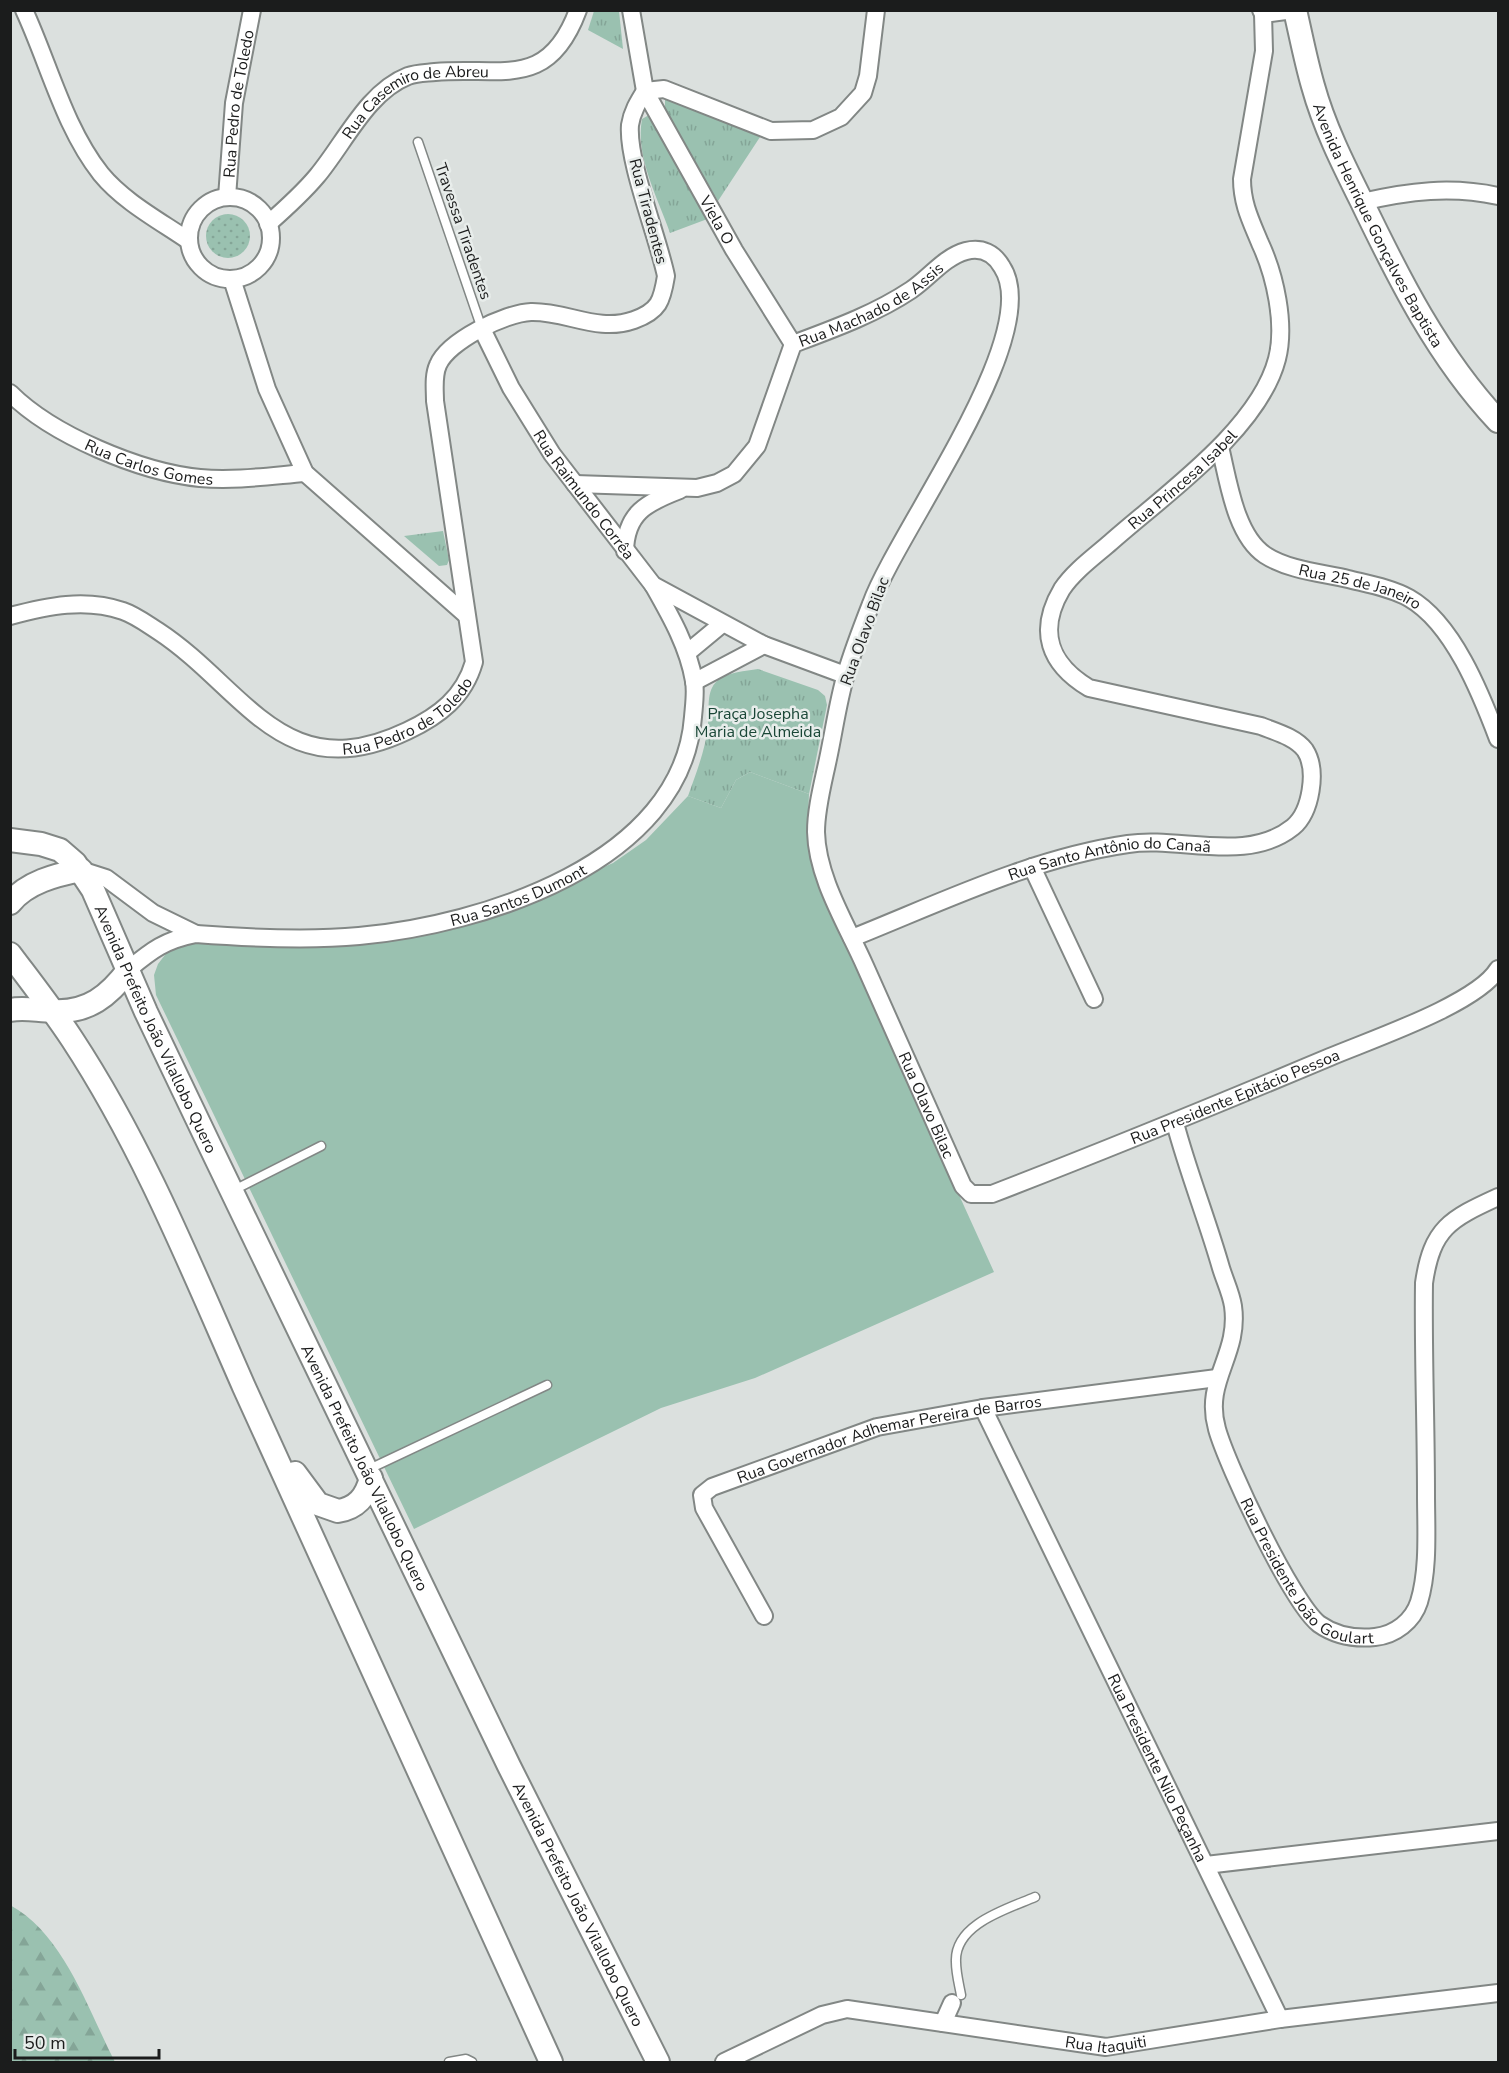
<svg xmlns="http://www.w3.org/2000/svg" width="1509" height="2073" viewBox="0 0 1509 2073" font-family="'Nunito Sans',sans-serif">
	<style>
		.grass { fill: url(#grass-dots) }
		.forest { fill: url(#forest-firs) }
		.park { fill: url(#park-tufts) }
		.pitch { fill: #9ac1b0 }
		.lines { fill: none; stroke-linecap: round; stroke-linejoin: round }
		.lane-casing { stroke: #828785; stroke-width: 11 }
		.street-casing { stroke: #828785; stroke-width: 20 }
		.secondary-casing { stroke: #828785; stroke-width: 26 }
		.lane { stroke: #fff; stroke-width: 8 }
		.street { stroke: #fff; stroke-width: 16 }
		.secondary { stroke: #fff; stroke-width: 22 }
		.labels { text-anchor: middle; stroke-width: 5; stroke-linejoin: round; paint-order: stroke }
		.street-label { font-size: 16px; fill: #1b1c1c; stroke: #e8edeb }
		.park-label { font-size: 16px; fill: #194636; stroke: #e8edeb }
	</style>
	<defs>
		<pattern id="grass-dots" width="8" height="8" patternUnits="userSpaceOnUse" patternTransform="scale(1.5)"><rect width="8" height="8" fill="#9ac1b0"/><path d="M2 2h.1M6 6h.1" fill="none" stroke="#84a597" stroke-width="1.8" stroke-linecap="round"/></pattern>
		<pattern id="forest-firs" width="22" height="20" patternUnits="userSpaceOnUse" patternTransform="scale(1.5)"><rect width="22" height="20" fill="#9ac1b0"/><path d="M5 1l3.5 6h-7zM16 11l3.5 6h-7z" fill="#84a597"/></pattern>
		<pattern id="park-tufts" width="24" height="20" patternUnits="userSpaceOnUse" patternTransform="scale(1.5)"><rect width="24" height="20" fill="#9ac1b0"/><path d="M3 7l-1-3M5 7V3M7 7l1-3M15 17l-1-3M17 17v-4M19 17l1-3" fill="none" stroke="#84a597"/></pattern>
	</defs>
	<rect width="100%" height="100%" fill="#dbe0de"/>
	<circle class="grass" cx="228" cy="236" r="22"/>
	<path class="forest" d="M 10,1905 C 64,1934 88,2010 115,2062 L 11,2062 Z"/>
	<g class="park">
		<polygon points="594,11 619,11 623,49 588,30"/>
		<polygon points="668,95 673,95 760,137 718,201 665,111 665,100"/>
		<path d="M 649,115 L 710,218 L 670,233 C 658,198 635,157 642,119 Z"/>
		<polygon points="443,531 449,560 447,565 439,566 404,536"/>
		<path d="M 758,669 L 818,690 L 825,696 L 827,705 L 809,794 L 750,772 L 736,780 L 721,808 L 688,796 C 696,773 706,749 708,724 C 710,710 705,691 718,680 C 729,672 745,671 758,669 Z"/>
	</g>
	<polygon class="pitch" points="750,772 809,794 807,838 826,902 994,1272 755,1378 661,1408 414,1529 156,995 154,975 158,964 168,951 186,943 258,946 341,943 496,914 613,863 646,840 688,796 721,808 736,780"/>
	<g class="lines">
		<g class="lane-casing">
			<g id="lane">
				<polyline points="418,142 482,329"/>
				<polyline points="232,1191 321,1146"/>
				<polyline points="367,1470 547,1385"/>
				<path d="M 961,1995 C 959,1984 956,1973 956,1962 C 954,1924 1007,1909 1035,1897"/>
				<polyline points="449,2062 466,2059 472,2062"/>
			</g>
		</g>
		<g class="street-casing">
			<g id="street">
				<path d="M 24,10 C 49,64 64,127 101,174 C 124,202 160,221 189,241"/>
				<path id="s1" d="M 631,10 L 645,91 L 734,250 L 793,344"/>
				<polyline points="1261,10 1263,14 1293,10"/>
				<path id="s2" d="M 227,197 L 234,103 L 252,10"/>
				<circle cx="230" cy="238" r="41"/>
				<path d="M 1362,202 C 1409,191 1451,186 1498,196"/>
				<path id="s3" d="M 268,224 C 285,209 302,194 317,176 C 344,144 367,92 408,76 C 416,73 426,73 435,72 C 502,66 548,91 578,10"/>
				<polyline points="232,279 267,389 305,473 465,614"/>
				<path id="s4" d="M 482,329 L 511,388 L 552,454 L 653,585 L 764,645 L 845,675"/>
				<path id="s5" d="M 10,393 C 52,435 140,472 200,478 C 235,481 269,476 305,473"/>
				<path id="s6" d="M 1220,447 C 1228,479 1235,535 1265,555 C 1288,570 1322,573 1348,579 C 1368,584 1391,588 1409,598 C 1453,623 1481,694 1498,739"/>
				<path id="s7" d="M 575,484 L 697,488 L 717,483 L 734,474 L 757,446 L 793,344 C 833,329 875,314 911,290 C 929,278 944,257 966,251 C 982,247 994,253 1002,267 C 1046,334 897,531 871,604 C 862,627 853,650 846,674 C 838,701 834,731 828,759 C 823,783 816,808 816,832 C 817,878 847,925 865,966 C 898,1039 930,1113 963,1186 L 971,1194 L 992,1194 C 1106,1150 1218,1104 1330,1057 C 1370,1040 1477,1004 1498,969"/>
				<path d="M 625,551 C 626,513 646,503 680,490"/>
				<path id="s8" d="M 10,616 C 48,606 85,598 123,611 C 135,615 147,624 158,631 C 245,688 283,790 407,731 C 439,716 464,697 474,662 L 435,401 C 435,390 433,376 438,365 C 448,341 505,313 531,312 C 567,311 597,333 634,320 C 659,311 662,301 666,276 C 658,237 627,161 630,125 C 632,112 638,102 645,91 L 664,89 L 771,131 L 813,130 L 841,117 L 863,93 L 868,76 L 876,10"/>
				<polyline points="687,653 722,624"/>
				<polyline points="694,682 764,645"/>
				<polyline points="1032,867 1094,999"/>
				<polyline points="81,870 106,878 153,913 196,934"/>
				<path id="s9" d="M 852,938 C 942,902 1032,858 1128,844 C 1180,836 1247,864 1293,827 C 1311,812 1318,770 1305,750 C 1295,737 1276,732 1261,726 L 1089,688 C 1049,664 1037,631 1062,589 C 1074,571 1095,556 1111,542 C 1164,495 1259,429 1277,359 C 1286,324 1275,275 1260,243 C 1251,221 1242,204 1242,179 L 1264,51 L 1263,14"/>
				<path id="s10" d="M 129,969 C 152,950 165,940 196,934 C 249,938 306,941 359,936 C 482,925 682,863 693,717 C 694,705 696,692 694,681 C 688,646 670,615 653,585"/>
				<path id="s11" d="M 1175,1123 C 1188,1172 1207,1219 1221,1268 C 1225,1281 1231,1293 1233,1306 C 1240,1356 1203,1380 1217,1429 C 1227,1465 1292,1603 1319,1624 C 1336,1636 1355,1639 1375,1637 C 1395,1635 1413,1621 1419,1602 C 1429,1569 1426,1529 1426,1494 C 1426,1424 1423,1353 1424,1283 C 1432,1228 1450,1219 1498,1197"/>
				<path id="s12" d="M 983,1408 L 1280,2019"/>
				<path id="s13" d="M 764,1616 L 704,1508 L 702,1495 L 712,1487 L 877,1427 L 983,1408 L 1217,1378"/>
				<polyline points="1206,1865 1498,1831"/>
				<polyline points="943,2023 952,2003"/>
				<path id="s14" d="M 724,2062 L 822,2015 L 847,2009 L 1106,2047 L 1280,2019 L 1498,1993"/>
			</g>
		</g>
		<g class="secondary-casing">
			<g id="secondary">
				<path id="s15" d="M 1295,10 C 1301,36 1306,62 1313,86 C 1324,126 1343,164 1361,200 C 1399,279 1438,357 1498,421"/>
				<path id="s16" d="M 10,840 L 41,844 L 60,850 L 75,863 L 93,890 L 146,1012 L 209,1144 L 509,1766 L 658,2062"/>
				<path d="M 10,903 C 27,882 56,875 81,870"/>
				<path d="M 10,954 C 31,982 53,1010 72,1039 C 143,1147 192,1269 244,1387 L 551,2062"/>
				<path d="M 10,1010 C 26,1007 38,1011 53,1011 C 88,1013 109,996 129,969"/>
				<path d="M 295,1473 L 318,1504 L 338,1511 C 357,1508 366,1497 371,1478"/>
			</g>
		</g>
		<use href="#lane" class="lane"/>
		<use href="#street" class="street"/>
		<use href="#secondary" class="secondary"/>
	</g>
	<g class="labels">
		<g class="street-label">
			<text dy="6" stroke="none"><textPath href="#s2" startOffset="94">Rua Pedro de Toledo</textPath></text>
			<text dy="6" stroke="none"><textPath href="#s3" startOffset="202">Rua Casemiro de Abreu</textPath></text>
			<text transform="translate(649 211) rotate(75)" y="6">Rua Tiradentes</text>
			<text dy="6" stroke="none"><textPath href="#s1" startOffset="230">Viela O</textPath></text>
			<text dy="6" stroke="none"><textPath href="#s15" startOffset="232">Avenida Henrique Gonçalves Baptista</textPath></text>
			<text transform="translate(464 231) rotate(71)" y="6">Travessa Tiradentes</text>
			<text dy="6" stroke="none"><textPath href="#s7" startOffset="394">Rua Machado de Assis</textPath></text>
			<text dy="6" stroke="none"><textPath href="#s5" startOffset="158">Rua Carlos Gomes</textPath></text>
			<text dy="6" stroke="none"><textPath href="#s9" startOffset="1052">Rua Princesa Isabel</textPath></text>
			<text dy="6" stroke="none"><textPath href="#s4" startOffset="195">Rua Raimundo Corrêa</textPath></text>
			<text dy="6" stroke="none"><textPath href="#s6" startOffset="220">Rua 25 de Janeiro</textPath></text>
			<text transform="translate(864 631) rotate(-70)" y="6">Rua Olavo Bilac</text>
			<text dy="6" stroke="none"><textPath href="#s8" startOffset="454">Rua Pedro de Toledo</textPath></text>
			<text dy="6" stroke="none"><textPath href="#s9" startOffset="272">Rua Santo Antônio do Canaã</textPath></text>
			<text dy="6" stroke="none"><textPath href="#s10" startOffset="405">Rua Santos Dumont</textPath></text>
			<text dy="6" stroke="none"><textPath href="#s16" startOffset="256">Avenida Prefeito João Vilallobo Quero</textPath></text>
			<text dy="6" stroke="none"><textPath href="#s7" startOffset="1832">Rua Presidente Epitácio Pessoa</textPath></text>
			<text dy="6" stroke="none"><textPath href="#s7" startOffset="1449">Rua Olavo Bilac</textPath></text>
			<text dy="6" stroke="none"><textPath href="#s13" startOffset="334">Rua Governador Adhemar Pereira de Barros</textPath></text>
			<text dy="6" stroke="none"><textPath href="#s16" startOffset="742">Avenida Prefeito João Vilallobo Quero</textPath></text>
			<text dy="6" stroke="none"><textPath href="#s11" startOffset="495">Rua Presidente João Goulart</textPath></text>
			<text dy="6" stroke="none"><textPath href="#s12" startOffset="400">Rua Presidente Nilo Peçanha</textPath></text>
			<text dy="6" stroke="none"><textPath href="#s16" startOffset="1228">Avenida Prefeito João Vilallobo Quero</textPath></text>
			<text dy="6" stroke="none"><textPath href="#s14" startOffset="396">Rua Itaquiti</textPath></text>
		</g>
		<g class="park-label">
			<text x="758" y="719">Praça Josepha<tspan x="758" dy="18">Maria de Almeida</tspan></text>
		</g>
	</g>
	<rect width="1509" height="2073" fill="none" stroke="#1b1c1c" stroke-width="24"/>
	<path d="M15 2049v9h144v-9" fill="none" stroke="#1b1c1c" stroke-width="3"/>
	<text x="24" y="2049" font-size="18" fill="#1b1c1c" stroke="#e8edeb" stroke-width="4.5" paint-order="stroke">50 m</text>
</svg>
